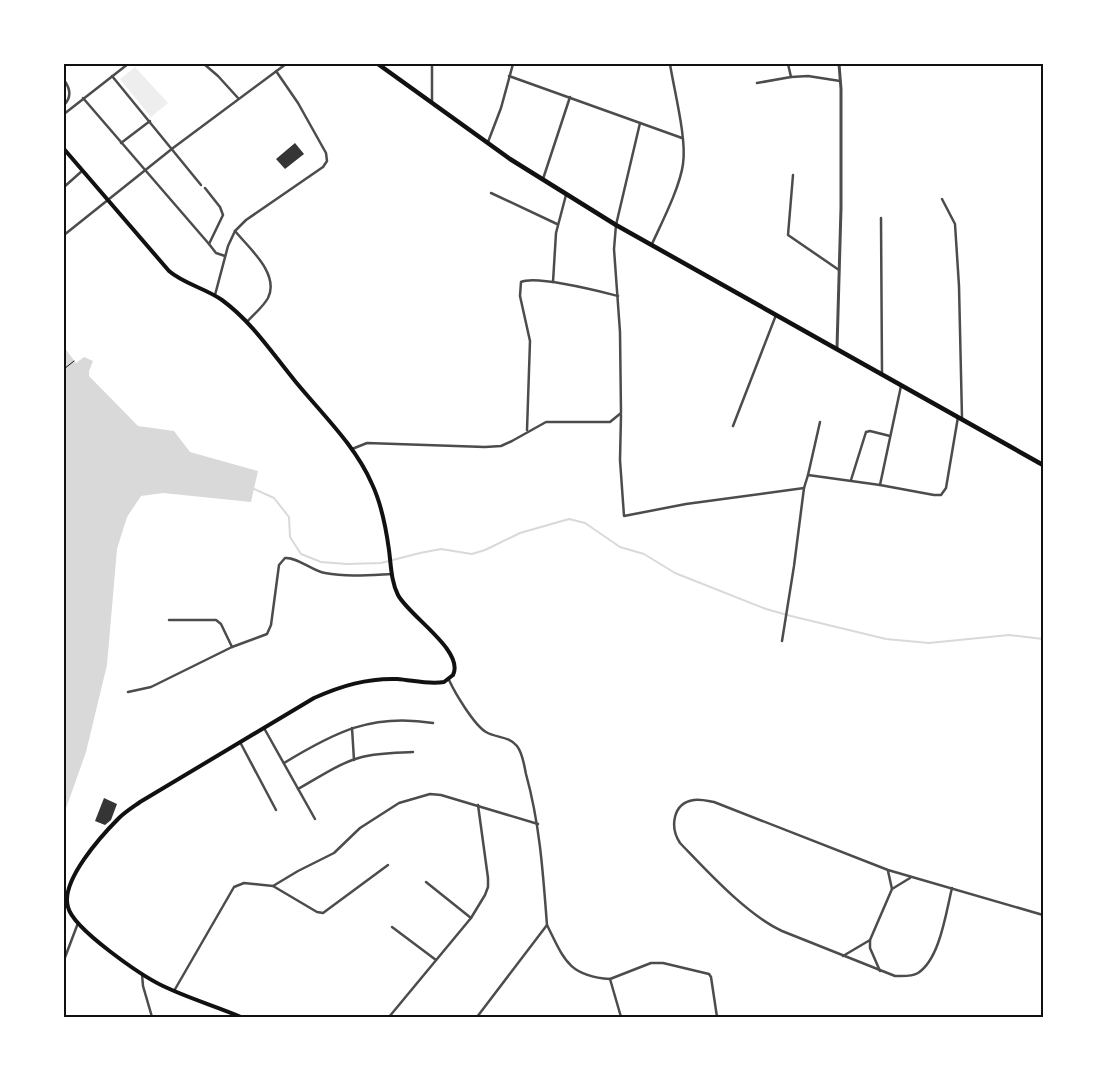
<svg xmlns="http://www.w3.org/2000/svg" width="1107" height="1081" viewBox="0 0 1107 1081" font-family="'Libre Baskerville',serif">
	<style>
		.green { fill: #eee }
		.water { fill: #d9d9d9 }
		.lines { fill: none; stroke-linecap: round; stroke-linejoin: round }
		.stream { stroke: #d9d9d9; stroke-width: 2 }
		.building { fill: #353535 }
		.path { stroke: #111; stroke-width: 1 }
		.minor { stroke: #4c4c4c; stroke-width: 2.5 }
		.tertiary { stroke: #4c4c4c; stroke-width: 3 }
		.secondary { stroke: #111; stroke-width: 4 }
		.primary { stroke: #111; stroke-width: 4.5 }
		.neatline { fill: none; stroke: #111; stroke-width: 2 }
	</style>
	<rect width="100%" height="100%" fill="#fff"/>
	<polygon class="green" points="135,67 168,103 151,117 120,79"/>
	<polygon class="water" points="64,347 76,363 84,357 93,361 89,371 89,376 138,426 174,431 190,452 258,471 251,502 163,493 141,496 127,517 117,549 107,665 86,752 64,814"/>
	<g class="lines">
		<polyline class="stream" points="254,489 274,498 289,517 290,537 301,554 321,562 347,564 381,563 420,553 441,549 472,554 485,550 520,533 569,519 585,523 620,547 644,554 675,573 766,609 791,616 886,639 929,643 1009,635 1043,639"/>
	</g>
	<g class="building">
		<polygon points="295,143 304,154 285,169 276,159"/>
		<polygon points="104,798 117,804 111,820 105,825 95,821"/>
	</g>
	<g class="lines">
		<polyline class="path" points="64,369 74,361"/>
		<g class="minor">
			<polyline points="204,64 218,76 238,98"/>
			<polyline points="788,64 791,77"/>
			<polyline points="112,76 201,185"/>
			<polyline points="509,76 682,138"/>
			<path d="M 64,80 C 70,88 72,97 64,105"/>
			<polyline points="757,83 791,77 808,76 840,81"/>
			<polyline points="83,98 209,244"/>
			<polyline points="432,102 432,64"/>
			<polyline points="64,114 128,64"/>
			<polyline points="488,142 501,108 513,64"/>
			<polyline points="121,143 150,121"/>
			<polyline points="793,175 788,235 839,270"/>
			<polyline points="543,179 570,97"/>
			<polyline points="64,187 82,171"/>
			<polyline points="205,188 220,207 223,215 209,244 216,253 225,256"/>
			<polyline points="491,193 557,224"/>
			<polyline points="942,199 955,224 959,286 962,418"/>
			<polyline points="881,218 882,373"/>
			<path d="M 235,231 C 249,248 280,274 268,298 C 263,307 254,314 247,322"/>
			<polyline points="64,235 173,148 286,64"/>
			<path d="M 652,244 C 662,222 680,187 683,164 C 687,139 674,90 670,64"/>
			<polyline points="553,282 556,233 566,195"/>
			<polyline points="215,295 228,246 235,231 246,220 323,167 327,161 326,153 298,103 276,71"/>
			<polyline points="621,415 620,460 624,516 686,504 804,488 808,475 880,485 934,495 941,495 946,488 958,417"/>
			<polyline points="733,426 776,315"/>
			<path d="M 527,430 L 530,341 L 520,296 L 521,282 C 537,275 598,291 618,296"/>
			<polyline points="352,449 367,443 485,447 501,446 512,441 546,422 610,422 621,413 620,332 614,249 616,225 640,123"/>
			<polyline points="808,475 820,422"/>
			<polyline points="851,480 866,432 870,431 890,436"/>
			<polyline points="880,485 901,386"/>
			<polyline points="169,620 216,620 221,624 232,647"/>
			<polyline points="782,641 794,566 804,488"/>
			<path d="M 449,680 C 455,693 474,725 486,732 C 496,738 509,736 517,746 C 523,754 524,765 526,774 C 540,825 543,873 547,925 L 477,1017"/>
			<path d="M 128,692 L 151,687 L 232,647 L 267,634 L 271,625 L 279,565 L 285,558 C 298,557 312,571 325,573 C 347,577 370,575 392,574"/>
			<polyline points="264,728 315,819"/>
			<polyline points="352,728 354,760"/>
			<polyline points="240,742 276,810"/>
			<path d="M 284,763 C 335,732 372,713 433,723"/>
			<path d="M 298,789 C 318,778 339,763 362,757 C 378,753 396,753 413,752"/>
			<polyline points="888,871 892,889"/>
			<polyline points="426,882 471,918"/>
			<polyline points="273,886 317,912 323,913 388,865"/>
			<path d="M 952,888 C 946,912 940,959 918,973 C 911,977 903,976 895,976 L 782,931 C 747,915 707,871 680,843 C 670,828 672,803 694,800 C 701,799 708,801 714,802 L 888,870 L 1043,915"/>
			<path d="M 547,925 C 564,959 568,976 610,979 L 621,1017"/>
			<polyline points="392,927 436,960"/>
			<polyline points="843,956 870,940"/>
			<polyline points="64,960 78,923"/>
			<polyline points="880,971 870,948 870,940 892,889 910,878"/>
			<polyline points="142,974 143,986 152,1017"/>
			<polyline points="610,979 651,963 663,963 709,974 711,977 717,1017"/>
			<polyline points="174,991 234,887 244,883 273,886 298,871 334,853 360,828 399,803 430,794 441,795 538,824"/>
			<polyline points="389,1017 471,918 485,895 488,887 488,878 478,805"/>
		</g>
		<polyline class="tertiary" points="837,348 841,208 841,89 839,64"/>
		<path class="secondary" d="M 64,149 L 169,271 C 184,284 205,288 222,300 C 252,322 272,353 295,381 C 322,414 355,445 372,484 C 382,505 386,528 389,550 C 391,565 391,581 398,595 C 409,616 465,651 453,675 L 444,682 C 429,685 412,680 397,679 C 367,678 341,686 314,698 L 140,802 C 133,807 125,812 119,818 C 102,835 60,881 68,907 C 73,929 142,976 163,986 C 188,998 215,1006 241,1017"/>
		<polyline class="primary" points="378,64 510,159 616,225 1043,465"/>
	</g>
	<rect width="1107" height="1081" fill="none" stroke="#ffffff" stroke-width="130"/>
	<rect x="65" y="65" width="977" height="951" class="neatline"/>
</svg>
